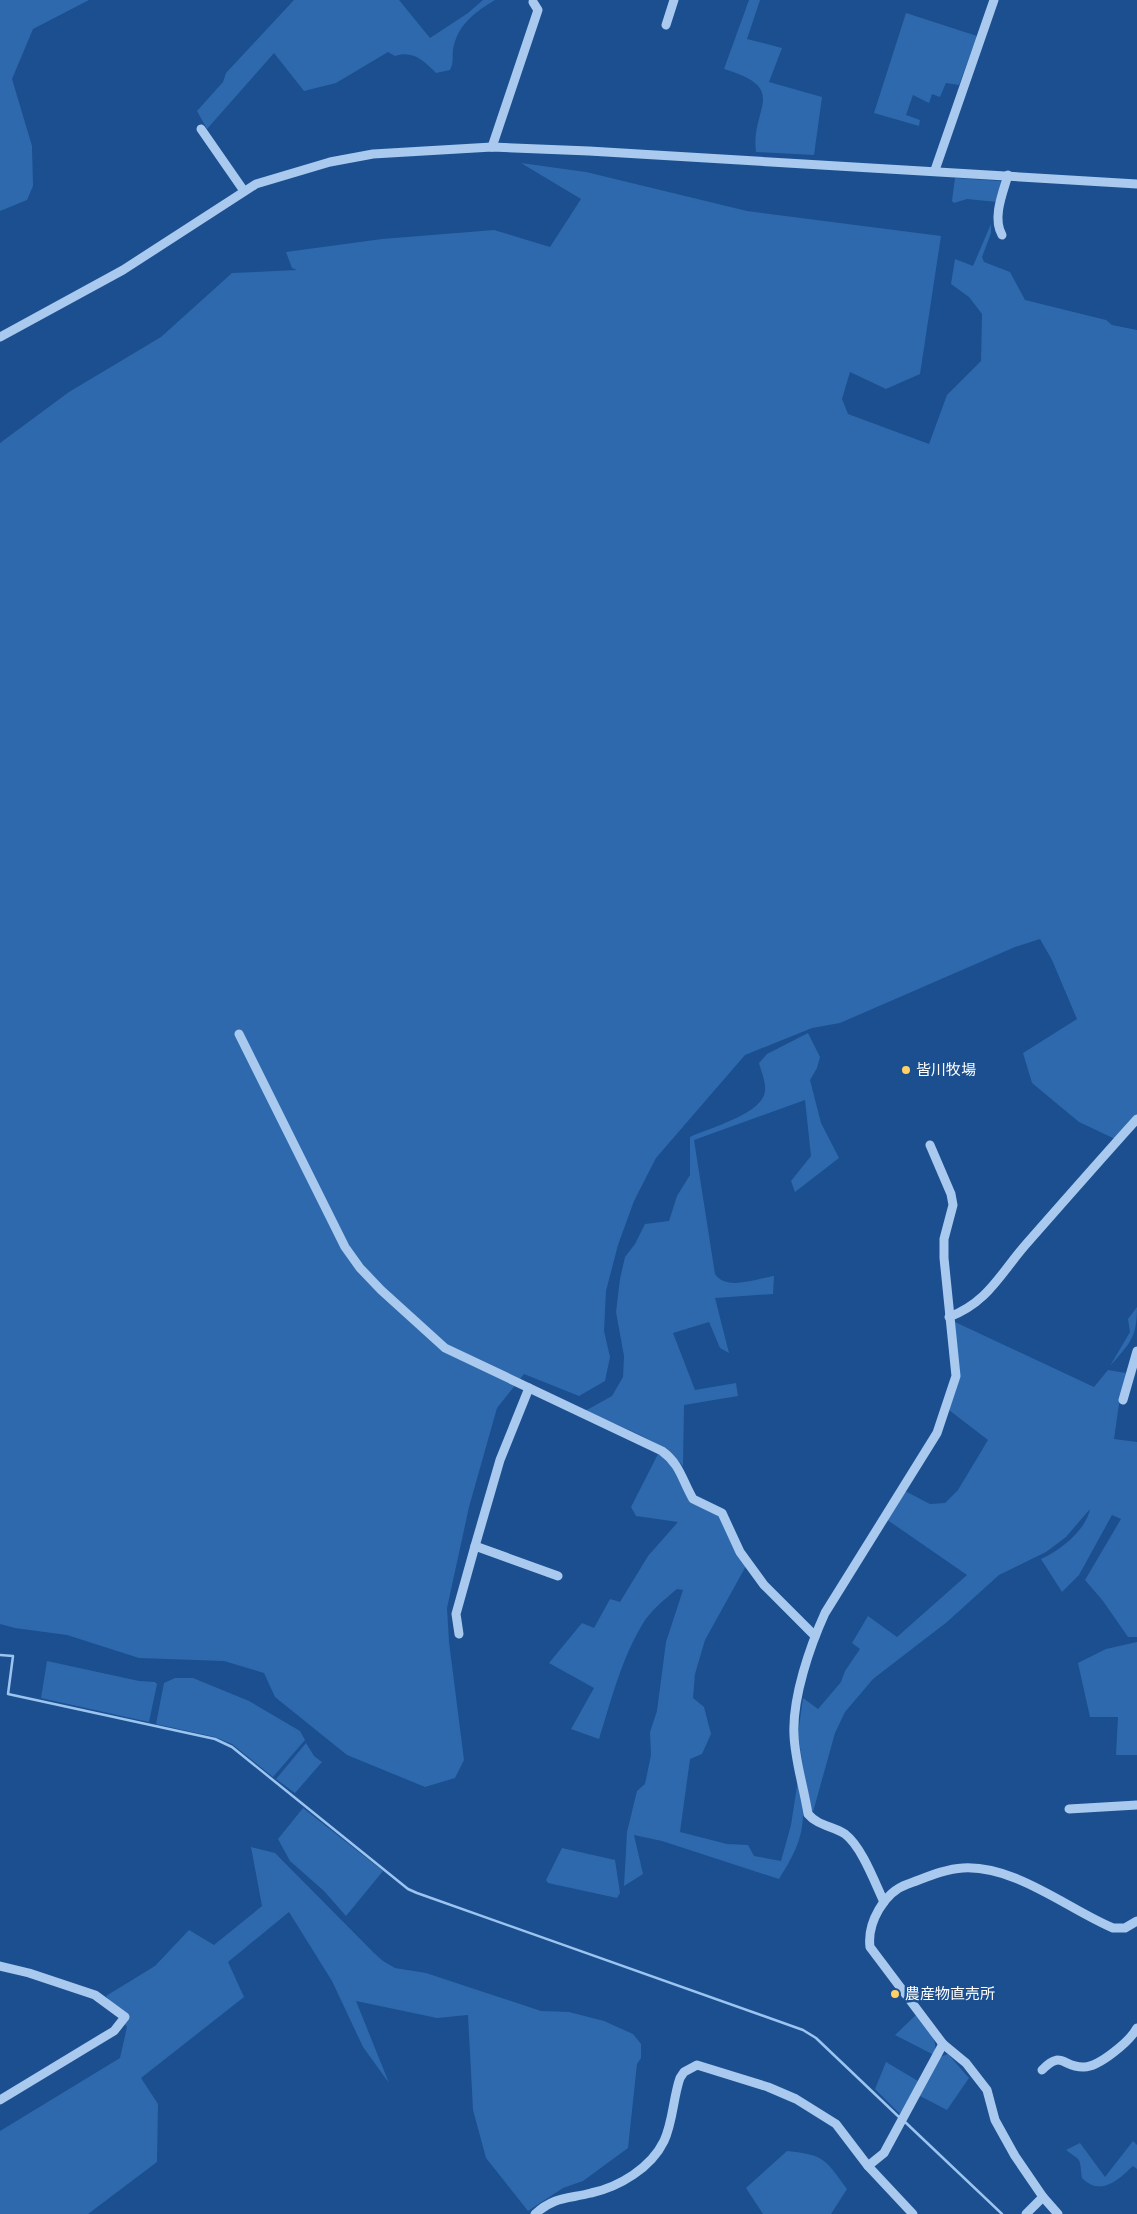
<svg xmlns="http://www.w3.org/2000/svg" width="1137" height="2214" viewBox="0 0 1137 2214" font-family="'Titillium Web','Noto Sans JP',sans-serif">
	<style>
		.green { fill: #2e69ad }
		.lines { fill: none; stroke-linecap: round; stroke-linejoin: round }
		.stream { stroke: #9cc4f0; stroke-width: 2.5 }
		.minor { stroke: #a9c9ee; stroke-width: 9 }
		.poi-dot { fill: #ffd166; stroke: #1b4f8f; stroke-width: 2 }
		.labels { text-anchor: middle; stroke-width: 5; stroke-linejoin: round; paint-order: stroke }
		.poi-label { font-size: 15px; fill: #fff; stroke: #1b4f8f; text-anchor: start }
	</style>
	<rect width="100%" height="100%" fill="#1b4f8f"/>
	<g class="green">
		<polygon points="0,0 89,0 33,29 12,79 32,146 33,186 27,200 0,211"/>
		<path d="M 294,0 L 399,0 L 430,38 L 468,13 L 483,0 L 495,0 C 475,12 457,25 453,50 C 452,58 454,62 450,70 L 436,73 C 424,61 413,50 395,56 L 388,52 L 336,83 L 304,91 L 274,53 L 207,129 L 197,111 L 223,82 L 226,73 Z"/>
		<path d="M 749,0 L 760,0 L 747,39 L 782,48 L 769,82 L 822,97 L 814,155 L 756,152 C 750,108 791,89 724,69 Z"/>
		<polygon points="906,13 977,36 959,85 946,83 940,97 932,94 929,103 913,95 906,115 920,120 919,126 874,113"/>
		<polygon points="521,163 586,172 747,211 941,236 920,374 886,389 850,372 842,399 848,414 929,444 947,395 981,361 982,314 969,297 951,284 955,259 973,266 991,224 991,233 982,257 984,262 1010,272 1025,300 1106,320 1112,325 1137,330 1137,1116 1115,1139 1079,1122 1032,1083 1023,1053 1077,1019 1052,960 1040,939 1015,947 840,1023 812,1028 745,1055 656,1158 634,1201 618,1245 606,1291 604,1331 610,1357 605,1381 579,1396 524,1374 497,1408 469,1507 447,1608 449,1642 464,1760 455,1778 425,1787 347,1755 275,1697 264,1673 224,1661 139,1658 67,1635 15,1628 0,1624 0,443 69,392 161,337 232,273 297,270 292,268 286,252 382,239 494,230 550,247 581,199"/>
		<polygon points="955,178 1000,181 1002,183 997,202 967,199 954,203 952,201"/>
		<path d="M 808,1033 L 820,1057 L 817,1068 L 810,1080 L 821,1123 L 839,1158 L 795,1192 L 791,1181 L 811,1156 L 805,1100 L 694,1140 L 715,1274 C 726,1291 756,1279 774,1276 L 773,1294 L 715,1298 L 729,1353 L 720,1348 L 709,1322 L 673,1333 L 695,1390 L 736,1383 L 738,1396 L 684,1405 L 683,1466 C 662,1440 616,1425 585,1411 L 612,1396 L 623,1377 L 624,1356 L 616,1312 L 620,1279 L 625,1257 L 635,1244 L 645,1224 L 669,1221 L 677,1196 L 690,1175 L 690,1137 C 709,1128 763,1114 765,1091 C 766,1082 761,1071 759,1063 L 767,1054 Z"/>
		<path d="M 1137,1307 C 1137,1338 1130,1343 1110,1366 L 1130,1332 L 1128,1319 Z"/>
		<path d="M 955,1322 L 1094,1387 L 1108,1370 L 1126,1373 L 1120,1397 L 1114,1439 L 1137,1442 L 1137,1637 L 1128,1637 L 1103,1601 L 1085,1580 L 1121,1519 L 1112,1515 L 1079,1575 L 1062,1592 L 1041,1559 C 1061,1550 1086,1530 1090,1509 L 1066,1537 L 1046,1552 L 999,1575 L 947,1622 L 873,1679 L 845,1712 L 835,1733 L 813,1812 L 810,1811 L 798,1734 L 803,1698 L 818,1709 L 841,1682 L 845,1671 L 860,1649 L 852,1643 L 868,1616 L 897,1637 L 967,1575 L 886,1519 L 903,1490 L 930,1504 L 945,1503 L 958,1490 L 988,1440 L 949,1410 L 956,1389 Z"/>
		<path d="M 659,1452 L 669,1461 L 691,1503 L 720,1515 L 746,1566 L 705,1640 L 695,1674 L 693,1698 L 704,1707 L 711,1734 L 702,1754 L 690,1759 L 680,1832 L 727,1844 L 748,1845 L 754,1856 L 781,1861 L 791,1825 L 799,1773 C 806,1822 806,1837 779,1879 L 662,1841 L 634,1835 L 643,1874 L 624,1886 L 627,1832 L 637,1791 L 645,1784 L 651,1755 L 650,1732 L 657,1711 L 666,1642 L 683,1590 L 677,1589 C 665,1599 650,1611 642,1625 C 621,1660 611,1701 599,1739 L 571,1729 L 594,1688 L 549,1663 L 582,1623 L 594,1628 L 610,1599 L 620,1602 L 648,1556 L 678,1522 L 636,1516 L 631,1507 Z"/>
		<polygon points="1137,1642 1137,1755 1116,1755 1118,1717 1090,1717 1078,1663 1106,1649"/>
		<polygon points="47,1661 139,1681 155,1682 157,1684 149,1722 41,1698"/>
		<polygon points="175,1678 193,1678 249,1701 300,1731 305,1740 273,1777 232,1744 215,1737 156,1724 164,1683"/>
		<polygon points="306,1743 314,1756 322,1762 295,1793 276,1779"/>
		<polygon points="303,1808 383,1871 346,1916 324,1891 290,1861 278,1839"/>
		<polygon points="251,1847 275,1853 374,1953 383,1961 395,1968 426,1973 541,2011 569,2012 604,2021 633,2034 641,2044 641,2058 637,2064 628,2148 583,2181 563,2188 528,2211 486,2158 473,2110 468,2015 437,2018 356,2001 389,2083 363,2047 332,1981 289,1912 228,1962 244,1997 141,2078 158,2104 157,2162 88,2214 0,2214 0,2131 120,2058 127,2027 106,1996 155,1966 189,1930 214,1945 262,1906"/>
		<polygon points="562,1848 615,1860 620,1893 617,1898 548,1883 546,1880"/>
		<path d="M 916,2015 C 925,2027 940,2039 934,2055 L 895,2035 Z"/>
		<polygon points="948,2054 969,2078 947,2110 920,2096 940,2057"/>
		<polygon points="886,2062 918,2081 900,2114 875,2089"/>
		<path d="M 1133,2141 L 1137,2145 L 1137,2169 L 1133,2166 C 1118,2180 1101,2197 1082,2178 C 1079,2156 1083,2163 1066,2150 L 1080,2143 L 1105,2177 Z"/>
		<path d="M 787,2151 C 825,2155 825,2159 847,2189 L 831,2214 L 763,2214 L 746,2188 Z"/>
	</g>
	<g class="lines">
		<g class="stream">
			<polyline points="0,1655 13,1656 8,1694 215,1739 232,1747 408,1889 417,1893 803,2030 816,2038 900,2118"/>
			<polyline points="904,2121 1002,2214"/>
		</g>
		<g class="minor">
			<polyline points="666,25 674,0"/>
			<polyline points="201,129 244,191"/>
			<polyline points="492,147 538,10 533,2"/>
			<polyline points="935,170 994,0"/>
			<path d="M 1002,235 C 992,218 1003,192 1008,175"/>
			<polyline points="0,337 123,270 256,184 330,162 373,154 492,147 589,151 1137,184"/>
			<path d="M 239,1034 L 345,1247 L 360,1268 L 381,1290 L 445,1348 L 662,1451 C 680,1464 682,1480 693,1499 L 722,1513 L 740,1552 L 764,1585 L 815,1636"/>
			<path d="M 949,1317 C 989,1302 1001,1272 1028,1242 C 1064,1201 1100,1160 1137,1119"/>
			<polyline points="1123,1400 1137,1351"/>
			<polyline points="475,1546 558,1576"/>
			<polyline points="459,1634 456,1614 475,1546 500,1460 529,1388"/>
			<polyline points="1069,1809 1137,1805"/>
			<path d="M 884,1902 C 875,1883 862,1847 845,1834 C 833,1826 818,1826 808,1814 C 804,1788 795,1761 794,1735 C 792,1698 810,1646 825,1613 L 937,1433 L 956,1376 L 944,1258 L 944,1239 L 953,1205 L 951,1194 L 930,1145"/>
			<polyline points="0,1966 29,1973 95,1995 125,2017 114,2031 0,2100"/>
			<path d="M 1042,2070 C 1062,2049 1063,2068 1084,2067 C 1099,2067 1130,2041 1137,2028"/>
			<polyline points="868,2166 884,2153 943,2044"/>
			<path d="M 535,2214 C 555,2196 568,2199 591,2193 C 619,2187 651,2168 664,2141 C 673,2122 673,2098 680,2078 L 684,2072 L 697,2065 L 768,2087 L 796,2099 L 836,2124 L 868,2166 L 913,2214"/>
			<polyline points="1026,2214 1043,2197"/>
			<path d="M 1058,2214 L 1043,2197 L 1015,2156 L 995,2120 L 987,2090 L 966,2063 L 943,2044 L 870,1947 C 867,1923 884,1892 908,1884 C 925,1878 944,1869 963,1868 C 1015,1865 1068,1909 1113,1928 L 1125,1928 L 1137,1921"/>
		</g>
	</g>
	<g class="poi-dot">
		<circle cx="906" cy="1070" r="5"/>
		<circle cx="895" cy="1994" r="5"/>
	</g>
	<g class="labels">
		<g class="poi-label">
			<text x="916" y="1075">皆川牧場</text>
			<text x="905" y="1999">農産物直売所</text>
		</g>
	</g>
</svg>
